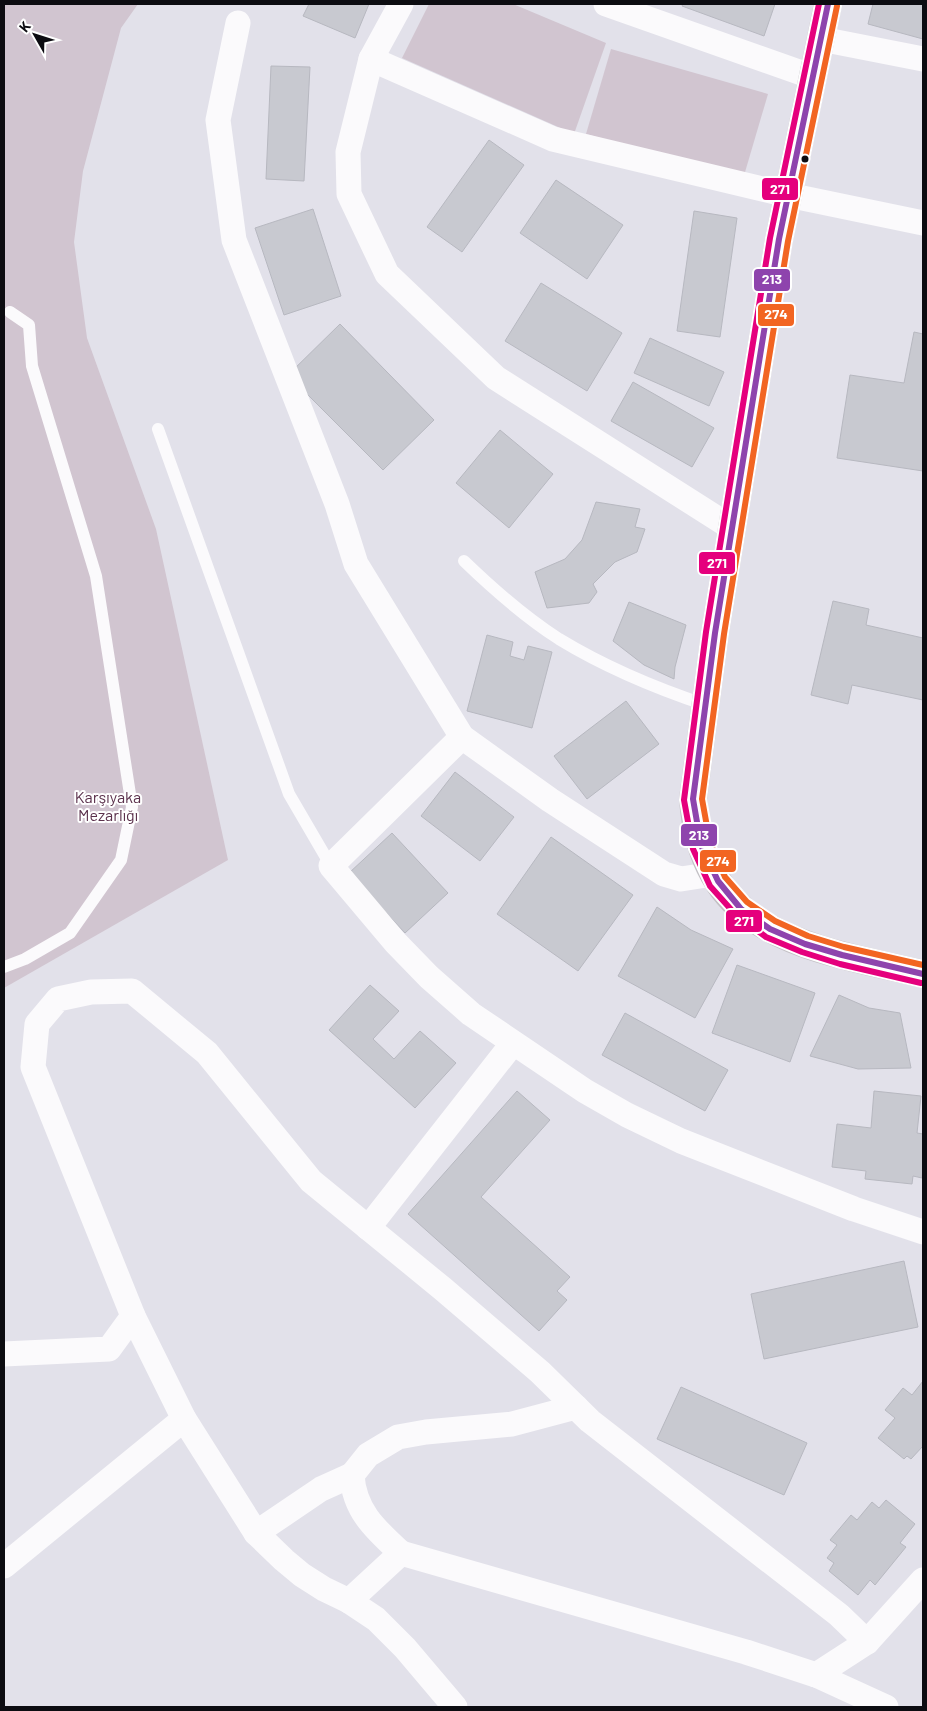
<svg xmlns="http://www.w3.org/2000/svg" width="927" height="1711" viewBox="0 0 927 1711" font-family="Barlow,sans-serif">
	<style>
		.green { fill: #d1c5d0 }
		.building { fill: #c8c9d0; stroke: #b7b8c0 }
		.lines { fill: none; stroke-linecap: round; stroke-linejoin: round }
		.service { stroke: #fbfafc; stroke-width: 12 }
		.minor { stroke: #fbfafc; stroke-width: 25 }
		.secondary { stroke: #c3c0c5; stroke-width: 28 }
		.bus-1-casing { stroke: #fff; stroke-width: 10 }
		.bus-2-casing { stroke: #fff; stroke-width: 10 }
		.bus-3-casing { stroke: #fff; stroke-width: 10 }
		.bus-1 { stroke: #8e44ad; stroke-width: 6 }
		.bus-2 { stroke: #e5007d; stroke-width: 6 }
		.bus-3 { stroke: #f26522; stroke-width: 6 }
		.bus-dot { fill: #0c0c11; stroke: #fff; stroke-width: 2 }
		.labels { text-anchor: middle; stroke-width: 4; stroke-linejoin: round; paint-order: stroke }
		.park-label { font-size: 16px; fill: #5b314c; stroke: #fff }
		.line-badge { stroke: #fff; stroke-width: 2 }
		.badge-label { font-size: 14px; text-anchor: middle; font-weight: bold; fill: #fff }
	</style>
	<rect width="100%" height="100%" fill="#e2e1ea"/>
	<g class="green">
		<polygon points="4,4 138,4 121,28 83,171 74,242 87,338 156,529 228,860 4,988"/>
		<polygon points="429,4 513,4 606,43 574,134 402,58"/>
		<polygon points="611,49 768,94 743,179 586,134"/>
	</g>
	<g class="building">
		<polygon points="309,4 369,4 355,38 303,16"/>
		<polygon points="683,4 775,4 764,36 682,6"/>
		<polygon points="873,4 923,4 923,39 868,24"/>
		<polygon points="271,66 310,67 304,181 266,179"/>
		<polygon points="489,140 524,165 462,252 427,227"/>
		<polygon points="556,180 623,225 587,279 520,233"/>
		<polygon points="313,209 341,296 284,315 255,228"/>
		<polygon points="694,211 737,218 720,337 677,331"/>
		<polygon points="541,283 622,333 587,391 505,341"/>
		<polygon points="340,324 434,420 383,470 288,375"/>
		<polygon points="914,332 923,334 923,471 837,458 850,375 904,383"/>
		<polygon points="650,338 724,372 709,406 634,373"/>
		<polygon points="633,382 714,428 692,467 611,421"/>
		<polygon points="500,430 553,474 509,528 456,483"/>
		<polygon points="596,502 640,509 635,527 645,529 637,552 615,562 593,584 597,592 589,603 547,608 535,572 565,559 582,540"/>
		<polygon points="833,601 869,609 866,625 923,638 923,700 852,685 848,704 811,695"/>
		<polygon points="629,602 686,625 675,667 674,679 644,665 613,641"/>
		<polygon points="487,635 513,642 510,656 524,660 528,646 552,652 532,728 467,711"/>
		<polygon points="626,701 659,744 587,799 554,756"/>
		<polygon points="455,772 514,817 480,861 421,816"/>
		<polygon points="392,833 448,893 405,933 349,873"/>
		<polygon points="551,837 633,895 578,971 497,914"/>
		<polygon points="657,907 691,930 733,949 695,1018 618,976"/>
		<polygon points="737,965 815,993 790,1062 712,1033"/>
		<polygon points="370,985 399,1011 373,1039 394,1059 420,1031 456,1063 415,1108 329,1030"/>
		<polygon points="839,995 869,1008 900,1013 911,1068 858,1069 810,1056"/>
		<polygon points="625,1013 728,1070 705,1111 602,1055"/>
		<polygon points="517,1091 550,1120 481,1197 570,1277 557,1291 567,1300 539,1331 408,1214"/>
		<polygon points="874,1091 921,1096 917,1133 923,1134 923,1168 922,1178 913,1176 912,1184 865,1179 866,1171 832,1167 837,1124 871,1128"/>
		<polygon points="904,1261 918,1327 764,1359 751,1294"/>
		<polygon points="923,1381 923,1446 911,1459 907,1456 904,1459 878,1438 895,1418 885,1410 903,1388 912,1395"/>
		<polygon points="681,1387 807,1443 784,1495 657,1439"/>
		<polygon points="886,1500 915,1524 900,1543 906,1547 875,1585 870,1580 858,1595 829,1571 834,1563 827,1558 837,1545 830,1540 851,1515 857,1520 872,1502 879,1508"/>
	</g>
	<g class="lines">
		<g class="service">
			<polyline points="158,429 289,794 331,866"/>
			<path d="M 464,561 C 493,589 525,617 559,639 C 605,667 655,688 706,705"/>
			<polyline points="4,967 25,959 70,933 121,860 132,807 96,576 32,366 29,325 10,312"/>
		</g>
		<g class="minor">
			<polyline points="401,4 371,59 348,152 349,194 387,274 496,378 732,528"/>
			<polyline points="606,4 813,77"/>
			<polyline points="238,23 218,120 234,240 337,504 356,564 462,737 550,800 664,874 681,879 713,874"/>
			<polyline points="821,39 923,59"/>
			<polyline points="371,59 553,139 788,195 923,223"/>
			<polyline points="462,737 331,866 395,942 429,977 471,1014 585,1091 627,1115 681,1141 854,1209 923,1232"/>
			<polyline points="368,1228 513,1043"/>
			<polyline points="4,1354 109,1349 133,1316"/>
			<polyline points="256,1533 321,1489 352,1475"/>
			<path d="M 401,1553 C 376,1530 354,1511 352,1475 L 368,1455 L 398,1437 L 426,1432 L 512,1424 L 576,1407"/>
			<polyline points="4,1566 184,1419"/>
			<polyline points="349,1601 401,1553 746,1652 816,1675 886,1707"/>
			<polyline points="816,1675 867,1642 923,1580"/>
			<polyline points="455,1707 405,1648 376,1619 349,1601 324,1589 302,1575 284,1560 256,1533 184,1419 133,1316 33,1067 37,1024 58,999 91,992 132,991 207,1053 311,1181 443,1289 540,1372 590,1421 839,1615 867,1642"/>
		</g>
		<path class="secondary" d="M 828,4 L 779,239 L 715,633 L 693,799 C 703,938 813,948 923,974"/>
		<g class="bus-1-casing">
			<polyline id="bus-1" points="828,4 779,239 715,633 693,799 701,845 718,881 741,909 770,929 805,944 842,955 923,974"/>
		</g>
		<g class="bus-2-casing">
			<polyline id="bus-2" points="819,4 770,238 706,632 684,800 693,849 710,886 736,915 766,937 802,952 840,964 921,983"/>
		</g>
		<g class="bus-3-casing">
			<polyline id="bus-3" points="837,6 788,241 724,634 702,799 710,843 725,877 747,902 775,921 808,936 844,947 923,965"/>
		</g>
		<use href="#bus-1" class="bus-1"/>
		<use href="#bus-2" class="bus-2"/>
		<use href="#bus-3" class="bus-3"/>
	</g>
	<circle class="bus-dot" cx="805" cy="159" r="4.5"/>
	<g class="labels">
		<g class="park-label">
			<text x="108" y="803">Karşıyaka<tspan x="108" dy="18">Mezarlığı</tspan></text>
		</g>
	</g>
	<g class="line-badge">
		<rect x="761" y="177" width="38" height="24" rx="5" fill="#e5007d"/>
		<rect x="753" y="268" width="38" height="24" rx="5" fill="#8e44ad"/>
		<rect x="757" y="303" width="38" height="24" rx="5" fill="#f26522"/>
		<rect x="698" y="551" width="38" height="24" rx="5" fill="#e5007d"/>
		<rect x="680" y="823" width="38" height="24" rx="5" fill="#8e44ad"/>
		<rect x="699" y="849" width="38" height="24" rx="5" fill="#f26522"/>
		<rect x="725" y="909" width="38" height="24" rx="5" fill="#e5007d"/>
	</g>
	<g class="badge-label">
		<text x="780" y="194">271</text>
		<text x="772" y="284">213</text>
		<text x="776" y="319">274</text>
		<text x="717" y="568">271</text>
		<text x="699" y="840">213</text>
		<text x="718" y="866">274</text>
		<text x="744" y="926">271</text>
	</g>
	<rect width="927" height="1711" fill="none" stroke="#0c0c11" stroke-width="10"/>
	<g transform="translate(35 35) rotate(309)" stroke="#ffffff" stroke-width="4" paint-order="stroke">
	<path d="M0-4L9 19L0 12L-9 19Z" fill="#0c0c11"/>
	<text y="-8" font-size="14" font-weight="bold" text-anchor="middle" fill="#0c0c11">K</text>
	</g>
</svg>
